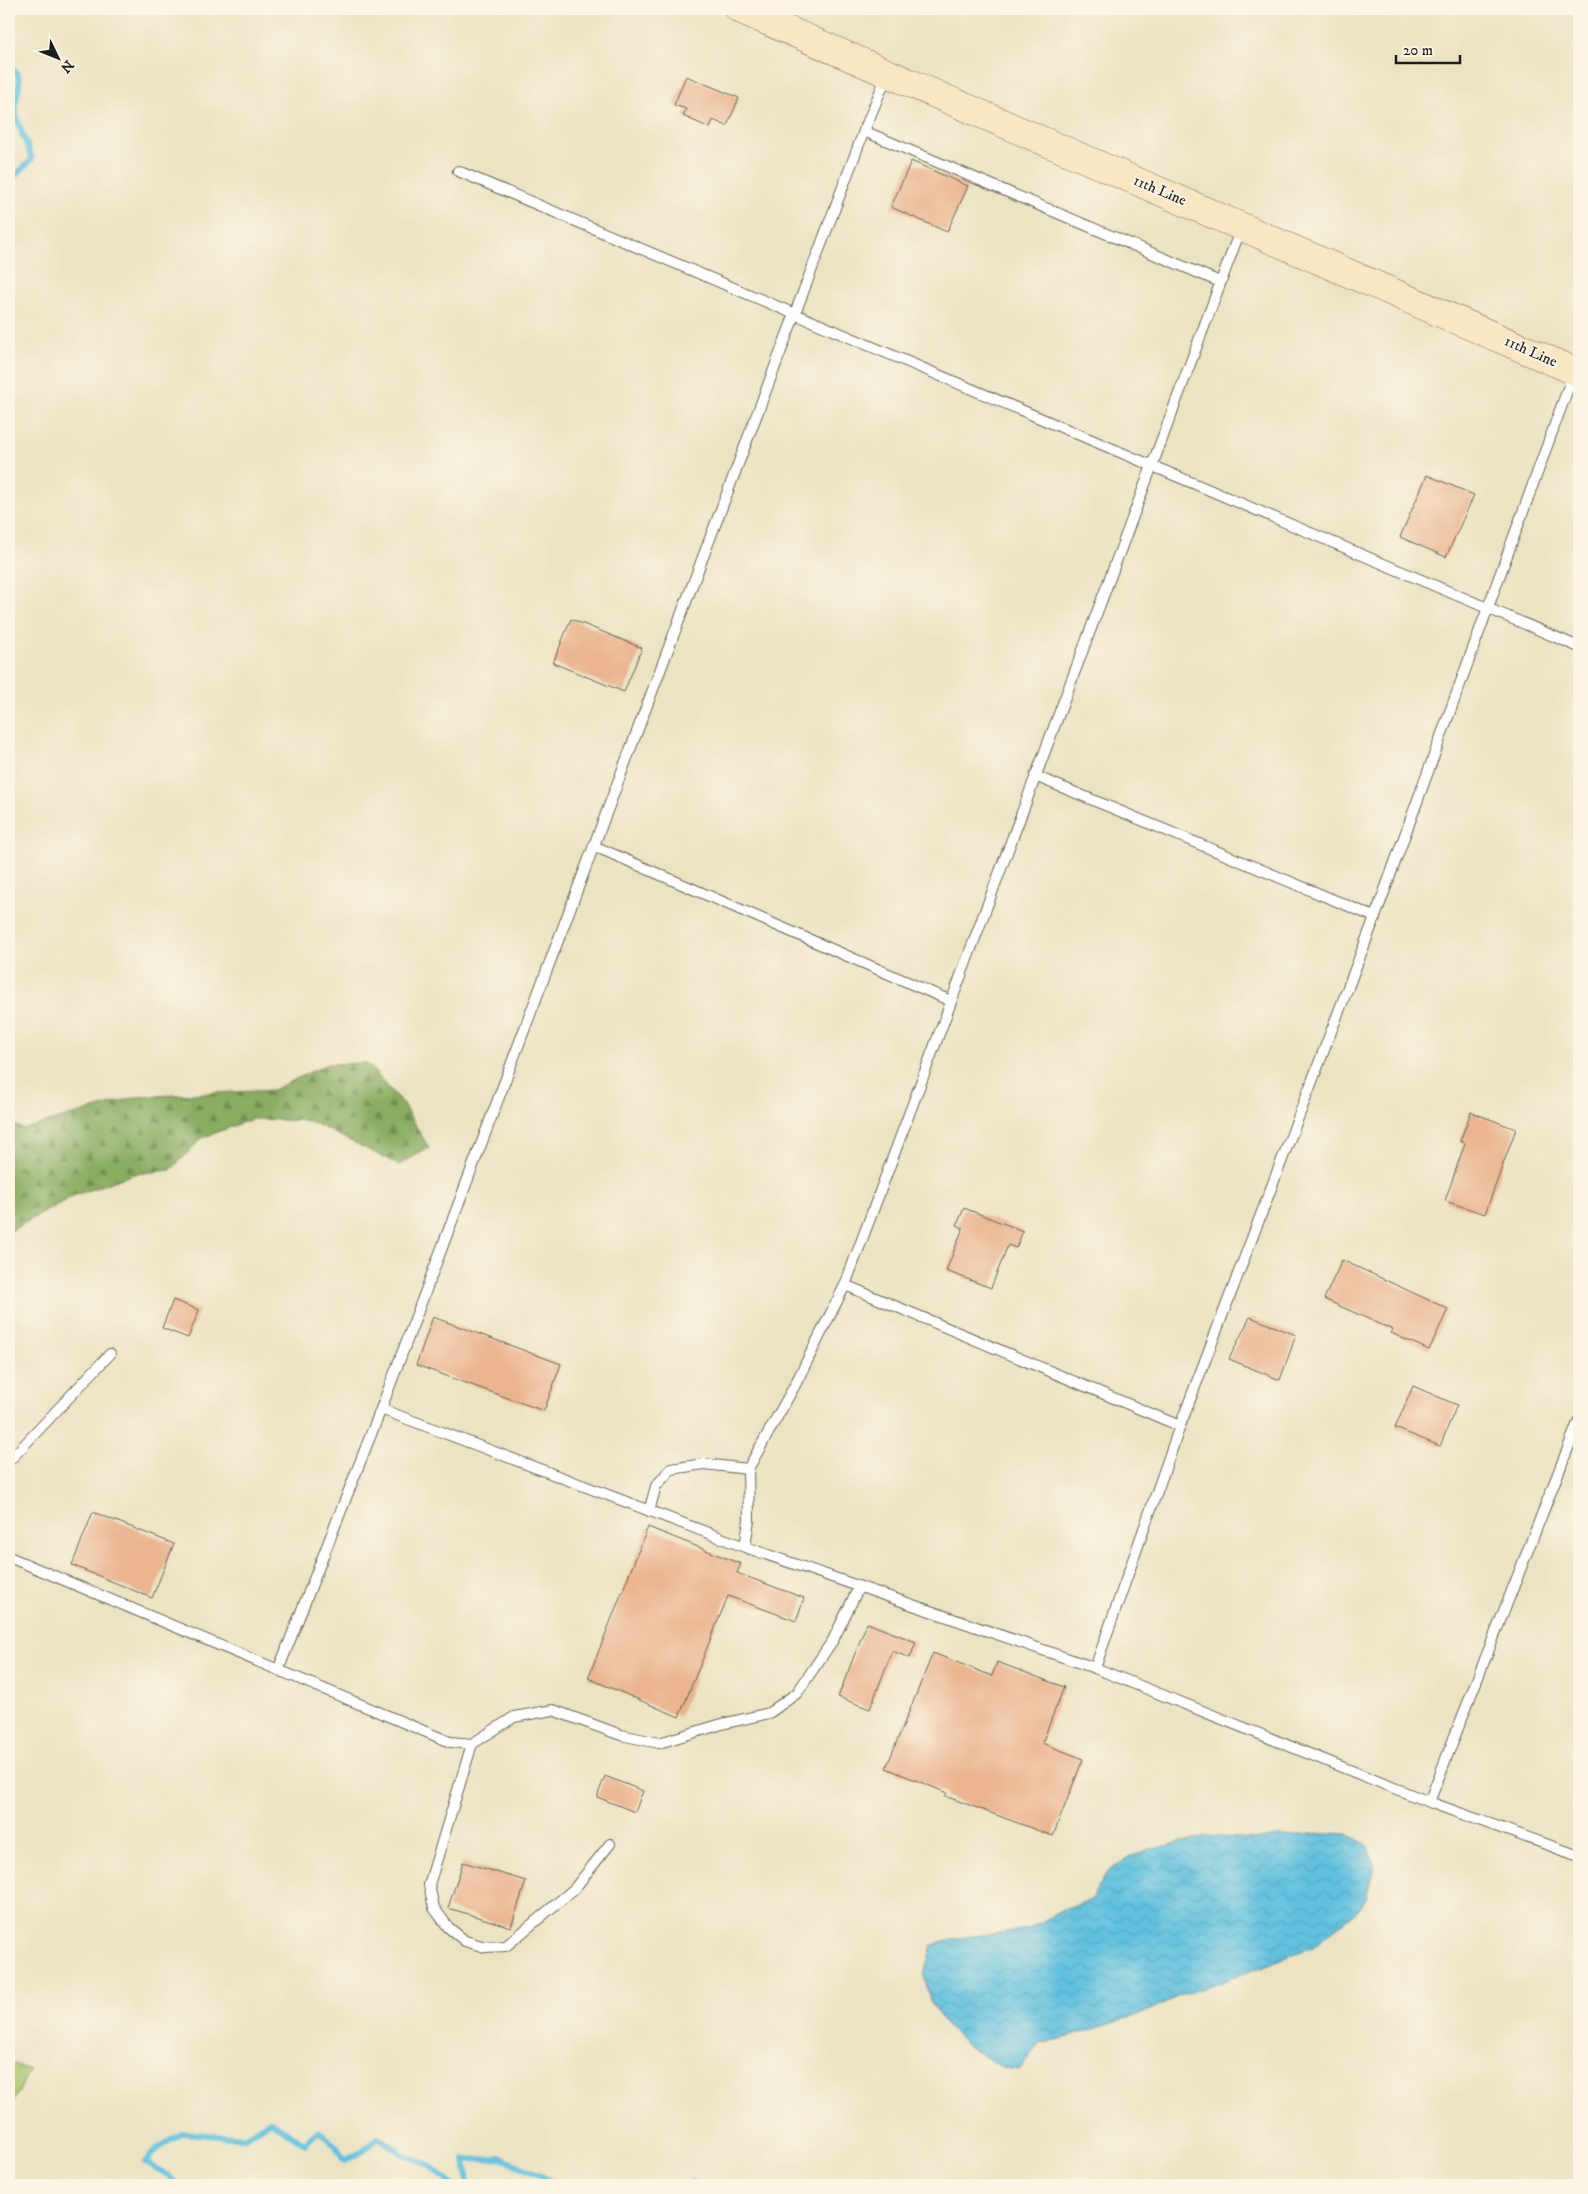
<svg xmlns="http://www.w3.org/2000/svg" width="1588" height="2194" viewBox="0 0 1588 2194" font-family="'IM FELL DW Pica',serif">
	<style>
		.grass { fill: url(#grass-tufts); stroke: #647245 }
		.forest { fill: url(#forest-firs); stroke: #52643e }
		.water { fill: url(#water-waves); stroke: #3e6e7e }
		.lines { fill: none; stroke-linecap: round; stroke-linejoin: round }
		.stream { stroke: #61c1df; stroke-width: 6 }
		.building { fill: #eab48e }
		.lane-casing { stroke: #656256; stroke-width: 12 }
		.secondary-casing { stroke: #656256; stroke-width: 29 }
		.lane { stroke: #fff; stroke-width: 10 }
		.secondary { stroke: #fbe6c4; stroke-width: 28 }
		.labels { text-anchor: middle; stroke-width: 4; stroke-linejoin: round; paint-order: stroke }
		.street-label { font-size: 15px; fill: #1c1c1c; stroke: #fcf5e5 }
	</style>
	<defs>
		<pattern id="grass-tufts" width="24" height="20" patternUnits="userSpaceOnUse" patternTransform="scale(1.25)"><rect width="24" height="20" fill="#abc86e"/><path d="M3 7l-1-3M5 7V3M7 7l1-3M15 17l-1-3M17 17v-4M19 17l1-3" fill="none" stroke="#93ab5f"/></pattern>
		<pattern id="forest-firs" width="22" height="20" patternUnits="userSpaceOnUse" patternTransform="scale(1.25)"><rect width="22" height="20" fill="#88ac61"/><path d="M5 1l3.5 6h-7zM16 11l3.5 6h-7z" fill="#6e8b4f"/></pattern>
		<pattern id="water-waves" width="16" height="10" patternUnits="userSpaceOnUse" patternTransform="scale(1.25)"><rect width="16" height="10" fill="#61c1df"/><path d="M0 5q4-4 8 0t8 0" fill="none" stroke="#54a5bf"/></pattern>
	</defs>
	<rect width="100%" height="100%" fill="#fcf5e5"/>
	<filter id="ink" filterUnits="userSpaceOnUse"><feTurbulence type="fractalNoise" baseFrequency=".02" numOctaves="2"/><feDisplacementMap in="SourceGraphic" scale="10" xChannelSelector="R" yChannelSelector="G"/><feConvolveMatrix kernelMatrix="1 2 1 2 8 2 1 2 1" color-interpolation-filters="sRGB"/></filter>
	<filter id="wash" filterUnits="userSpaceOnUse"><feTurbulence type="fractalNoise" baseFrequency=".0096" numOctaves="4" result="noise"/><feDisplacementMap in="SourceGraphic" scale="20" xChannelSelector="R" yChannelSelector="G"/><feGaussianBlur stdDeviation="1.12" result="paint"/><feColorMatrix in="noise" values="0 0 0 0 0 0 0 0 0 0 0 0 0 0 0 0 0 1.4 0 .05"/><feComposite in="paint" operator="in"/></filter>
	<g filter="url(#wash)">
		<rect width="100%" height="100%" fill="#ece3c2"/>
		<polygon class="grass" points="9,2062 30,2070 9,2110"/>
		<polygon class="forest" points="367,1063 402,1103 429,1148 399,1165 310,1121 252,1119 202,1138 171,1170 133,1174 73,1196 9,1232 9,1123 24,1129 136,1097 273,1090 327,1064"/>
		<polygon class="water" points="1323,1833 1347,1834 1369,1846 1374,1866 1366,1898 1355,1913 1312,1947 1224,1981 1179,1996 1144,2013 1068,2037 1039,2044 1019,2070 1003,2068 969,2047 943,2022 930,2000 924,1975 932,1945 951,1939 1029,1929 1066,1908 1091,1900 1107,1872 1131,1856 1154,1849 1206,1836 1256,1839"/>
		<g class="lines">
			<g class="stream">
				<path d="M 9,64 C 28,81 15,89 15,107 C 16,124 27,143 32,159 L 9,182"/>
				<polyline points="178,2185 168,2175 145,2162 158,2148 183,2133 244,2138 270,2121 305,2144 318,2131 336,2146 344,2161 365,2150 378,2137 404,2155 428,2164 453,2185"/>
				<polyline points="468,2185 465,2160 501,2158 540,2175 557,2185"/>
				<polyline points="691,2185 692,2182 701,2185"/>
			</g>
		</g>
		<g id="blocks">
			<g class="building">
				<polygon points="686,76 739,98 727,126 713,120 710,128 683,116 686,109 674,105"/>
				<polygon points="911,161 968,186 947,232 891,207"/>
				<polygon points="1427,475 1474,495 1446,557 1400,537"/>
				<polygon points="571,619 642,648 624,692 553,663"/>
				<polygon points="1471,1112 1516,1129 1485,1214 1445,1201 1465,1143 1460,1141"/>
				<polygon points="964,1208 1023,1231 1016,1248 1008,1245 991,1288 946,1271 963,1228 957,1225"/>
				<polygon points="1342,1260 1448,1309 1429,1350 1391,1333 1393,1330 1324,1299"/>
				<polygon points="173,1300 199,1310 188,1338 162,1328"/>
				<polygon points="433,1317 561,1364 544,1411 416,1365"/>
				<polygon points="1250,1317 1296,1335 1280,1380 1229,1359"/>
				<polygon points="1413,1386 1457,1405 1440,1446 1395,1428"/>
				<polygon points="93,1512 174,1544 152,1598 72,1565"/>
				<polygon points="648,1527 741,1564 737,1573 804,1598 796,1621 728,1596 679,1717 588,1678"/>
				<polygon points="867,1623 916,1642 910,1658 892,1651 870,1709 838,1697"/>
				<polygon points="933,1653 992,1676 997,1662 1064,1687 1042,1743 1083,1759 1053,1836 945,1796 947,1793 886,1768"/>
				<polygon points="605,1776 643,1791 635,1812 597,1797"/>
				<polygon points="463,1862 526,1881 511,1927 448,1908"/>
			</g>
		</g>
	</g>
	<g filter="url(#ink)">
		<use href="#blocks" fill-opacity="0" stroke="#656256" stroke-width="1"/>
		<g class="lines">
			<g class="lane-casing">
				<g id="lane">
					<polyline points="887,75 864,131 381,1409 745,1547 1095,1668 1429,1802"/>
					<polyline points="864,131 1220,282"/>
					<polyline points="458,171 1579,647"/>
					<polyline points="1035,776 1375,917"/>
					<polyline points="594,846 951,1001"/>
					<polyline points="845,1285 1180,1426"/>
					<polyline points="1579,1420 1429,1802 1579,1856"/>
					<polyline points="9,1461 110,1354"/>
					<polyline points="649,1511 656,1486 671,1469 704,1464 748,1469 795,1385 845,1285 1241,228"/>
					<polyline points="745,1547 749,1520 748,1469"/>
					<polyline points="9,1557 450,1742 472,1744 514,1717 553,1710 621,1735 659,1743 722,1724 769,1713 797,1693 833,1640 859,1587"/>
					<polyline points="279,1668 381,1409"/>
					<polyline points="1095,1668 1180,1426 1375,917 1574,372"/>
					<polyline points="472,1744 429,1885 434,1908 448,1927 465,1941 485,1947 506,1946 574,1889 610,1844"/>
				</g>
			</g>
			<g class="secondary-casing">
				<polyline id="secondary" points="739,9 1579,373"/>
			</g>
			<use href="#lane" class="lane"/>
			<use href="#secondary" class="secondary"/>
		</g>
	</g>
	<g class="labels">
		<g class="street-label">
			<text transform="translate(1160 190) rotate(23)" y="5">11th Line</text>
			<text transform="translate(1531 351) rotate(24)" y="5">11th Line</text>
		</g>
	</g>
	<rect width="1588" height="2194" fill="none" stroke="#fcf5e5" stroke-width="30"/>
	<g transform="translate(58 58) rotate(133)" stroke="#fcf5e5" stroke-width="4" paint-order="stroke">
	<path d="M0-4L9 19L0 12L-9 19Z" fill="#1c1c1c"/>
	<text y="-8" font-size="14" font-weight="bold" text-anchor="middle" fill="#1c1c1c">N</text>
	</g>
	<path d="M1396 55v8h64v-8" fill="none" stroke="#1c1c1c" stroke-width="2.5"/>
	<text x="1403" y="55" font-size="15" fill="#1c1c1c" stroke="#fcf5e5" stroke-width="4" paint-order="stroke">20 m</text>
</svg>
